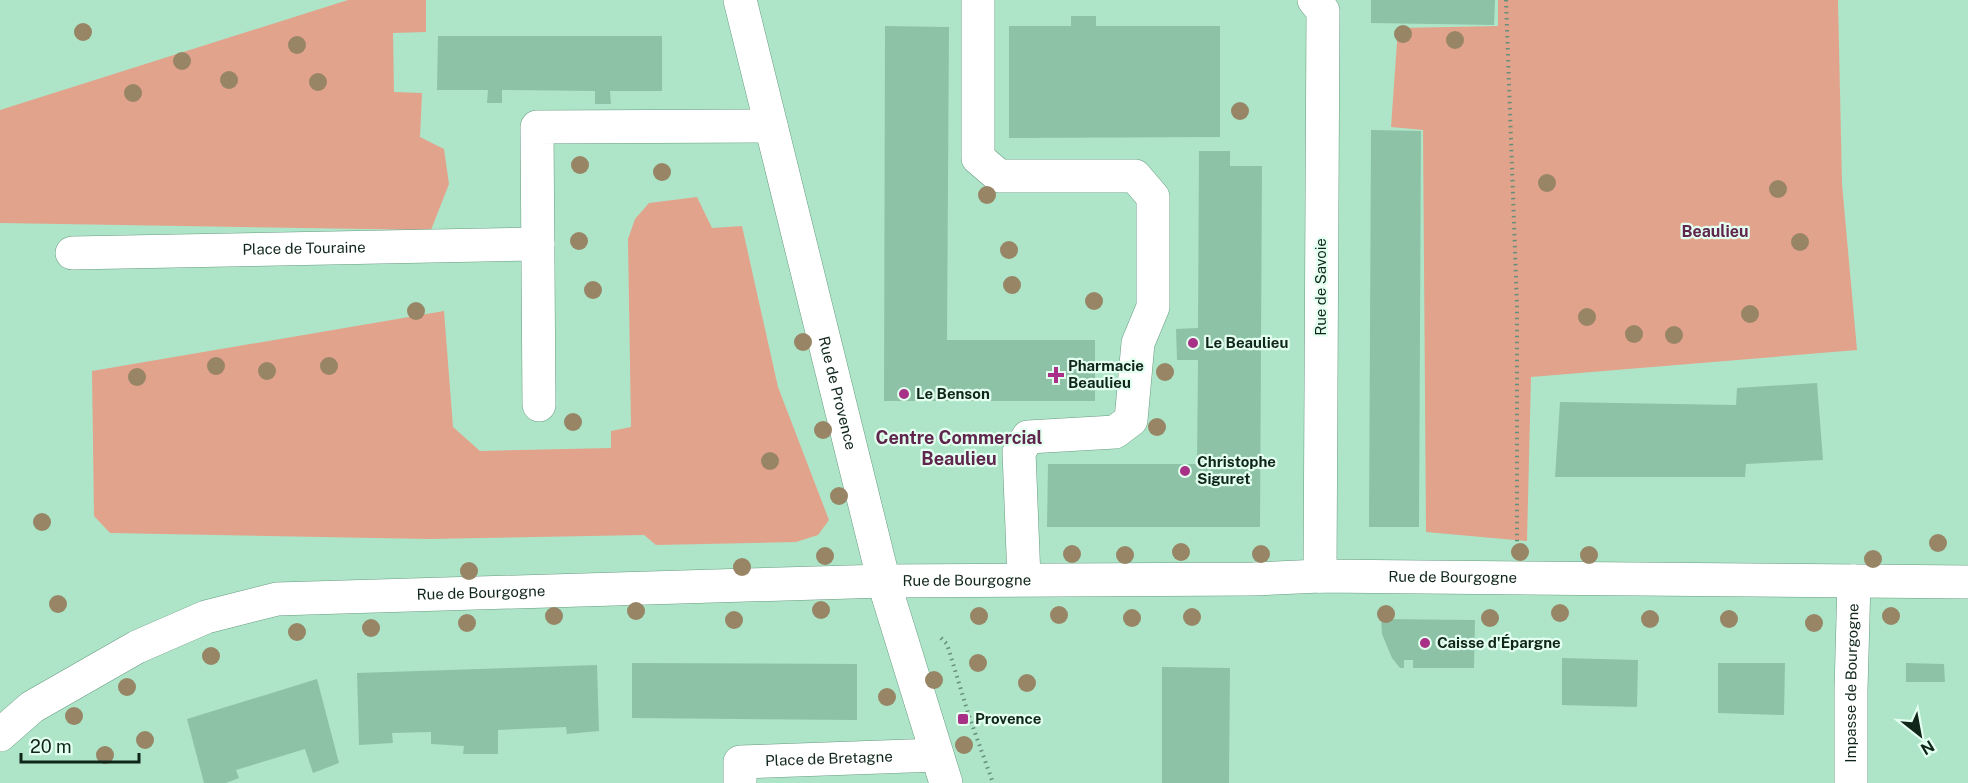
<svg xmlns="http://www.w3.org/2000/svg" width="1968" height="783" viewBox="0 0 1968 783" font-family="'Public Sans',sans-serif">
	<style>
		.green { fill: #e2a38c }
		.building { fill: #8dc2a6 }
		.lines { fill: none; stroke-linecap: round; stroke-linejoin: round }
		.street-casing { stroke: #679b81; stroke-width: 34 }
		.path { stroke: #668e79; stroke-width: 4; stroke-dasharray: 1.5 4.5; stroke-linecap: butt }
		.street { stroke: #fff; stroke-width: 33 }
		.tree { fill: #978566 }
		.poi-dot { fill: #a83086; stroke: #e3ffef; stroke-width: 2 }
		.labels { text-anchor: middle; stroke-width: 4.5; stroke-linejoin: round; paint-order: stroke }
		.street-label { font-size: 15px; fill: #10261b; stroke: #e3ffef }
		.poi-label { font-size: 15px; font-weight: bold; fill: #10261b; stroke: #e3ffef; text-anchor: start }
		.neighbourhood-label { font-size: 16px; font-weight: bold; fill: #60254d; stroke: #e3ffef }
		.quarter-label { font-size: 18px; font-weight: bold; fill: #60254d; stroke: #e3ffef }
	</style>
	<rect width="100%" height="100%" fill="#aee5c8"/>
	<g class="green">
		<polygon points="348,0 426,0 426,32 393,33 394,92 422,93 420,137 444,149 449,184 431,230 0,223 0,110"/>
		<polygon points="1498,0 1838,0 1842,184 1857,350 1531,377 1527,541 1426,532 1423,130 1391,127 1398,28 1498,26"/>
		<polygon points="697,197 712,228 742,226 778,387 829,520 818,535 796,542 656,545 644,535 429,539 110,533 94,516 92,371 444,311 453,427 480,451 611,448 611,431 631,427 628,239 635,219 649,203"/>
	</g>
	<g class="building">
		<polygon points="1371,0 1495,0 1494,25 1371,23"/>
		<polygon points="1071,16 1096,16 1096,26 1220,26 1220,137 1009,138 1009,26 1071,26"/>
		<polygon points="885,26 949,27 947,340 1095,340 1095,401 884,401"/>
		<polygon points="438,36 662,36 662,91 610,91 611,104 595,104 595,91 502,90 502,103 487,103 488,90 437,90"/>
		<polygon points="1371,130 1421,131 1419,527 1369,527"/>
		<polygon points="1199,151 1230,151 1230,166 1262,166 1260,527 1047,527 1048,464 1197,464 1198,360 1177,360 1176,329 1198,328"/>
		<polygon points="1817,383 1823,460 1746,464 1745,477 1555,477 1560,402 1736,405 1737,388"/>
		<polygon points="1381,619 1475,620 1474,668 1413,668 1413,660 1404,660 1404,668 1400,668 1392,658 1382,634"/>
		<polygon points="1562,658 1638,660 1637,707 1562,705"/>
		<polygon points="632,663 857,664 857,720 632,718"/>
		<polygon points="1718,663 1785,663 1784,715 1718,713"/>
		<polygon points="1906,663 1944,664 1945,682 1906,682"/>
		<polygon points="597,665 599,731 567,734 566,727 498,730 498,754 463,754 464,746 431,744 431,732 392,733 393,743 359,745 357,673"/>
		<polygon points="1162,667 1230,668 1229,783 1162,783"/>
		<polygon points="317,679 339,763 313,773 305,749 236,770 239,778 226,783 204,783 187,719"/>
	</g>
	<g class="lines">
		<g class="street-casing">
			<g id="street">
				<path id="s1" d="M 740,0 L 885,586 L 946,783"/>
				<polyline points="978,0 978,158 999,176 1135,176 1153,197 1153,307 1138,343 1131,420 1115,432 1028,437 1019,452 1024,579"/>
				<polyline points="1314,0 1323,11 1320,576"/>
				<path id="s2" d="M 72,253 L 538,244"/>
				<polyline points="539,405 537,127 771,126"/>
				<path id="s3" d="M 0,735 L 32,707 L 137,647 L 206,617 L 277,599 L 884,581 L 1253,579 L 1320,576 L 1968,582"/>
				<path id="s4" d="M 740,783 L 740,762 L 937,755"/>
				<path id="s5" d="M 1851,783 L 1851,690 L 1854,581"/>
			</g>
		</g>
		<g class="path">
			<polyline points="1506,0 1517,306 1517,542"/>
			<polyline points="941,638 947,644 969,716 993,783"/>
		</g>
		<use href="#street" class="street"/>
	</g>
	<g class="tree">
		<circle cx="83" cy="32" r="9"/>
		<circle cx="1403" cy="34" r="9"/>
		<circle cx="1455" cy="40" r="9"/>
		<circle cx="297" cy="45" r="9"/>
		<circle cx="182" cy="61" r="9"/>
		<circle cx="229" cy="80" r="9"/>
		<circle cx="318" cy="82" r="9"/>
		<circle cx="133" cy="93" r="9"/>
		<circle cx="1240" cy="111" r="9"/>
		<circle cx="580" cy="165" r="9"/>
		<circle cx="662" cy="172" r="9"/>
		<circle cx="1547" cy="183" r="9"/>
		<circle cx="1778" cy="189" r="9"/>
		<circle cx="987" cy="195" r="9"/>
		<circle cx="579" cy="241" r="9"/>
		<circle cx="1800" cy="242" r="9"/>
		<circle cx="1009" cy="250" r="9"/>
		<circle cx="1012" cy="285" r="9"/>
		<circle cx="593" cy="290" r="9"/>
		<circle cx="1094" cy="301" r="9"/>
		<circle cx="416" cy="311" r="9"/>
		<circle cx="1750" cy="314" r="9"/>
		<circle cx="1587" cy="317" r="9"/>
		<circle cx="1634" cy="334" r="9"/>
		<circle cx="1674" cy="335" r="9"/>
		<circle cx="803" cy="342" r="9"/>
		<circle cx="216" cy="366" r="9"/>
		<circle cx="329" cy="366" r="9"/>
		<circle cx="267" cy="371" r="9"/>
		<circle cx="1165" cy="372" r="9"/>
		<circle cx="137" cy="377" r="9"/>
		<circle cx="573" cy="422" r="9"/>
		<circle cx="1157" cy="427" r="9"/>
		<circle cx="823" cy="430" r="9"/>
		<circle cx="770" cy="461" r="9"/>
		<circle cx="839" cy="496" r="9"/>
		<circle cx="42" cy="522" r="9"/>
		<circle cx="1938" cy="543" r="9"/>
		<circle cx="1181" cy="552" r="9"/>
		<circle cx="1520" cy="552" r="9"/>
		<circle cx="1072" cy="554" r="9"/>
		<circle cx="1261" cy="554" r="9"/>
		<circle cx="1125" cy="555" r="9"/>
		<circle cx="1589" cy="555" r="9"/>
		<circle cx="825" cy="556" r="9"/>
		<circle cx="1873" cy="559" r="9"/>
		<circle cx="742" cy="567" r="9"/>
		<circle cx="469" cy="571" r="9"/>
		<circle cx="58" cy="604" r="9"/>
		<circle cx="821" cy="610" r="9"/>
		<circle cx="636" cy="611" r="9"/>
		<circle cx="1560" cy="613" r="9"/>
		<circle cx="1386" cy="614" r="9"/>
		<circle cx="1059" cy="615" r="9"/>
		<circle cx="554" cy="616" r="9"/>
		<circle cx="979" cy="616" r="9"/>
		<circle cx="1891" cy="616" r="9"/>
		<circle cx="1192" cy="617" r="9"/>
		<circle cx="1132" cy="618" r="9"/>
		<circle cx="1490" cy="618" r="9"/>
		<circle cx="1650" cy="619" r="9"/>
		<circle cx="1729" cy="619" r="9"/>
		<circle cx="734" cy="620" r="9"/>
		<circle cx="467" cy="623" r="9"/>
		<circle cx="1814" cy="623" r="9"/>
		<circle cx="371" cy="628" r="9"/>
		<circle cx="297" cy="632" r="9"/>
		<circle cx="211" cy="656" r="9"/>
		<circle cx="978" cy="663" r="9"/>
		<circle cx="934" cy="680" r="9"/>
		<circle cx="1027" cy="683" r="9"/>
		<circle cx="127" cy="687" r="9"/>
		<circle cx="887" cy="697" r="9"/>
		<circle cx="74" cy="716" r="9"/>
		<circle cx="145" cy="740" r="9"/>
		<circle cx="964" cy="745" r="9"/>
		<circle cx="105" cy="755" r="9"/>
	</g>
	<g class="poi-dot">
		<circle cx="1193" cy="343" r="6"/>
		<path d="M1053 366h6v6h6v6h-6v6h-6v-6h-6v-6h6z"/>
		<circle cx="904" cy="394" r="6"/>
		<circle cx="1185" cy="471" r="6"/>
		<circle cx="1425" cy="643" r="6"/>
		<rect x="957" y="713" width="12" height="12" rx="3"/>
	</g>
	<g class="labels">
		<g class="street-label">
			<text dy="5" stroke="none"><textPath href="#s2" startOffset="232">Place de Touraine</textPath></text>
			<text transform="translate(1321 287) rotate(-90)" y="5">Rue de Savoie</text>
			<text dy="5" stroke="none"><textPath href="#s1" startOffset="405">Rue de Provence</textPath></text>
			<text dy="5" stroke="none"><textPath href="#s3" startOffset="1488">Rue de Bourgogne</textPath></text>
			<text dy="5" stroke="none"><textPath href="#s3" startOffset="1002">Rue de Bourgogne</textPath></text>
			<text dy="5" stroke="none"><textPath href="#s3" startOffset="516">Rue de Bourgogne</textPath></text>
			<text dy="5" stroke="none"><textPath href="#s5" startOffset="100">Impasse de Bourgogne</textPath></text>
			<text dy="5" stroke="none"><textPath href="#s4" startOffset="110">Place de Bretagne</textPath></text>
		</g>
		<g class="poi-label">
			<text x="1205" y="348">Le Beaulieu</text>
			<text x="1068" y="371">Pharmacie<tspan x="1068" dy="17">Beaulieu</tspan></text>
			<text x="916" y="399">Le Benson</text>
			<text x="1197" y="467">Christophe<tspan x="1197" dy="17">Siguret</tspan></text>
			<text x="1437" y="648">Caisse d'Épargne</text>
			<text x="975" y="724">Provence</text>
		</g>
		<g class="neighbourhood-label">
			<text x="1715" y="237">Beaulieu</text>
		</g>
		<g class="quarter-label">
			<text x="959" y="444">Centre Commercial<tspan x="959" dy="21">Beaulieu</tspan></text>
		</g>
	</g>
	<g transform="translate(1920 735) rotate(149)" stroke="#e3ffef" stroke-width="4.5" paint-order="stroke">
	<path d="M0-4.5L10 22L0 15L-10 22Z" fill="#10261b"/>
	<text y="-9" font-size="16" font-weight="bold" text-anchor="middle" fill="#10261b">N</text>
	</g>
	<path d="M21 753v9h118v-9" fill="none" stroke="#10261b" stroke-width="3"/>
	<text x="30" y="753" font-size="18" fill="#10261b" stroke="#e3ffef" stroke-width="4.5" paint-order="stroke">20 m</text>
</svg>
